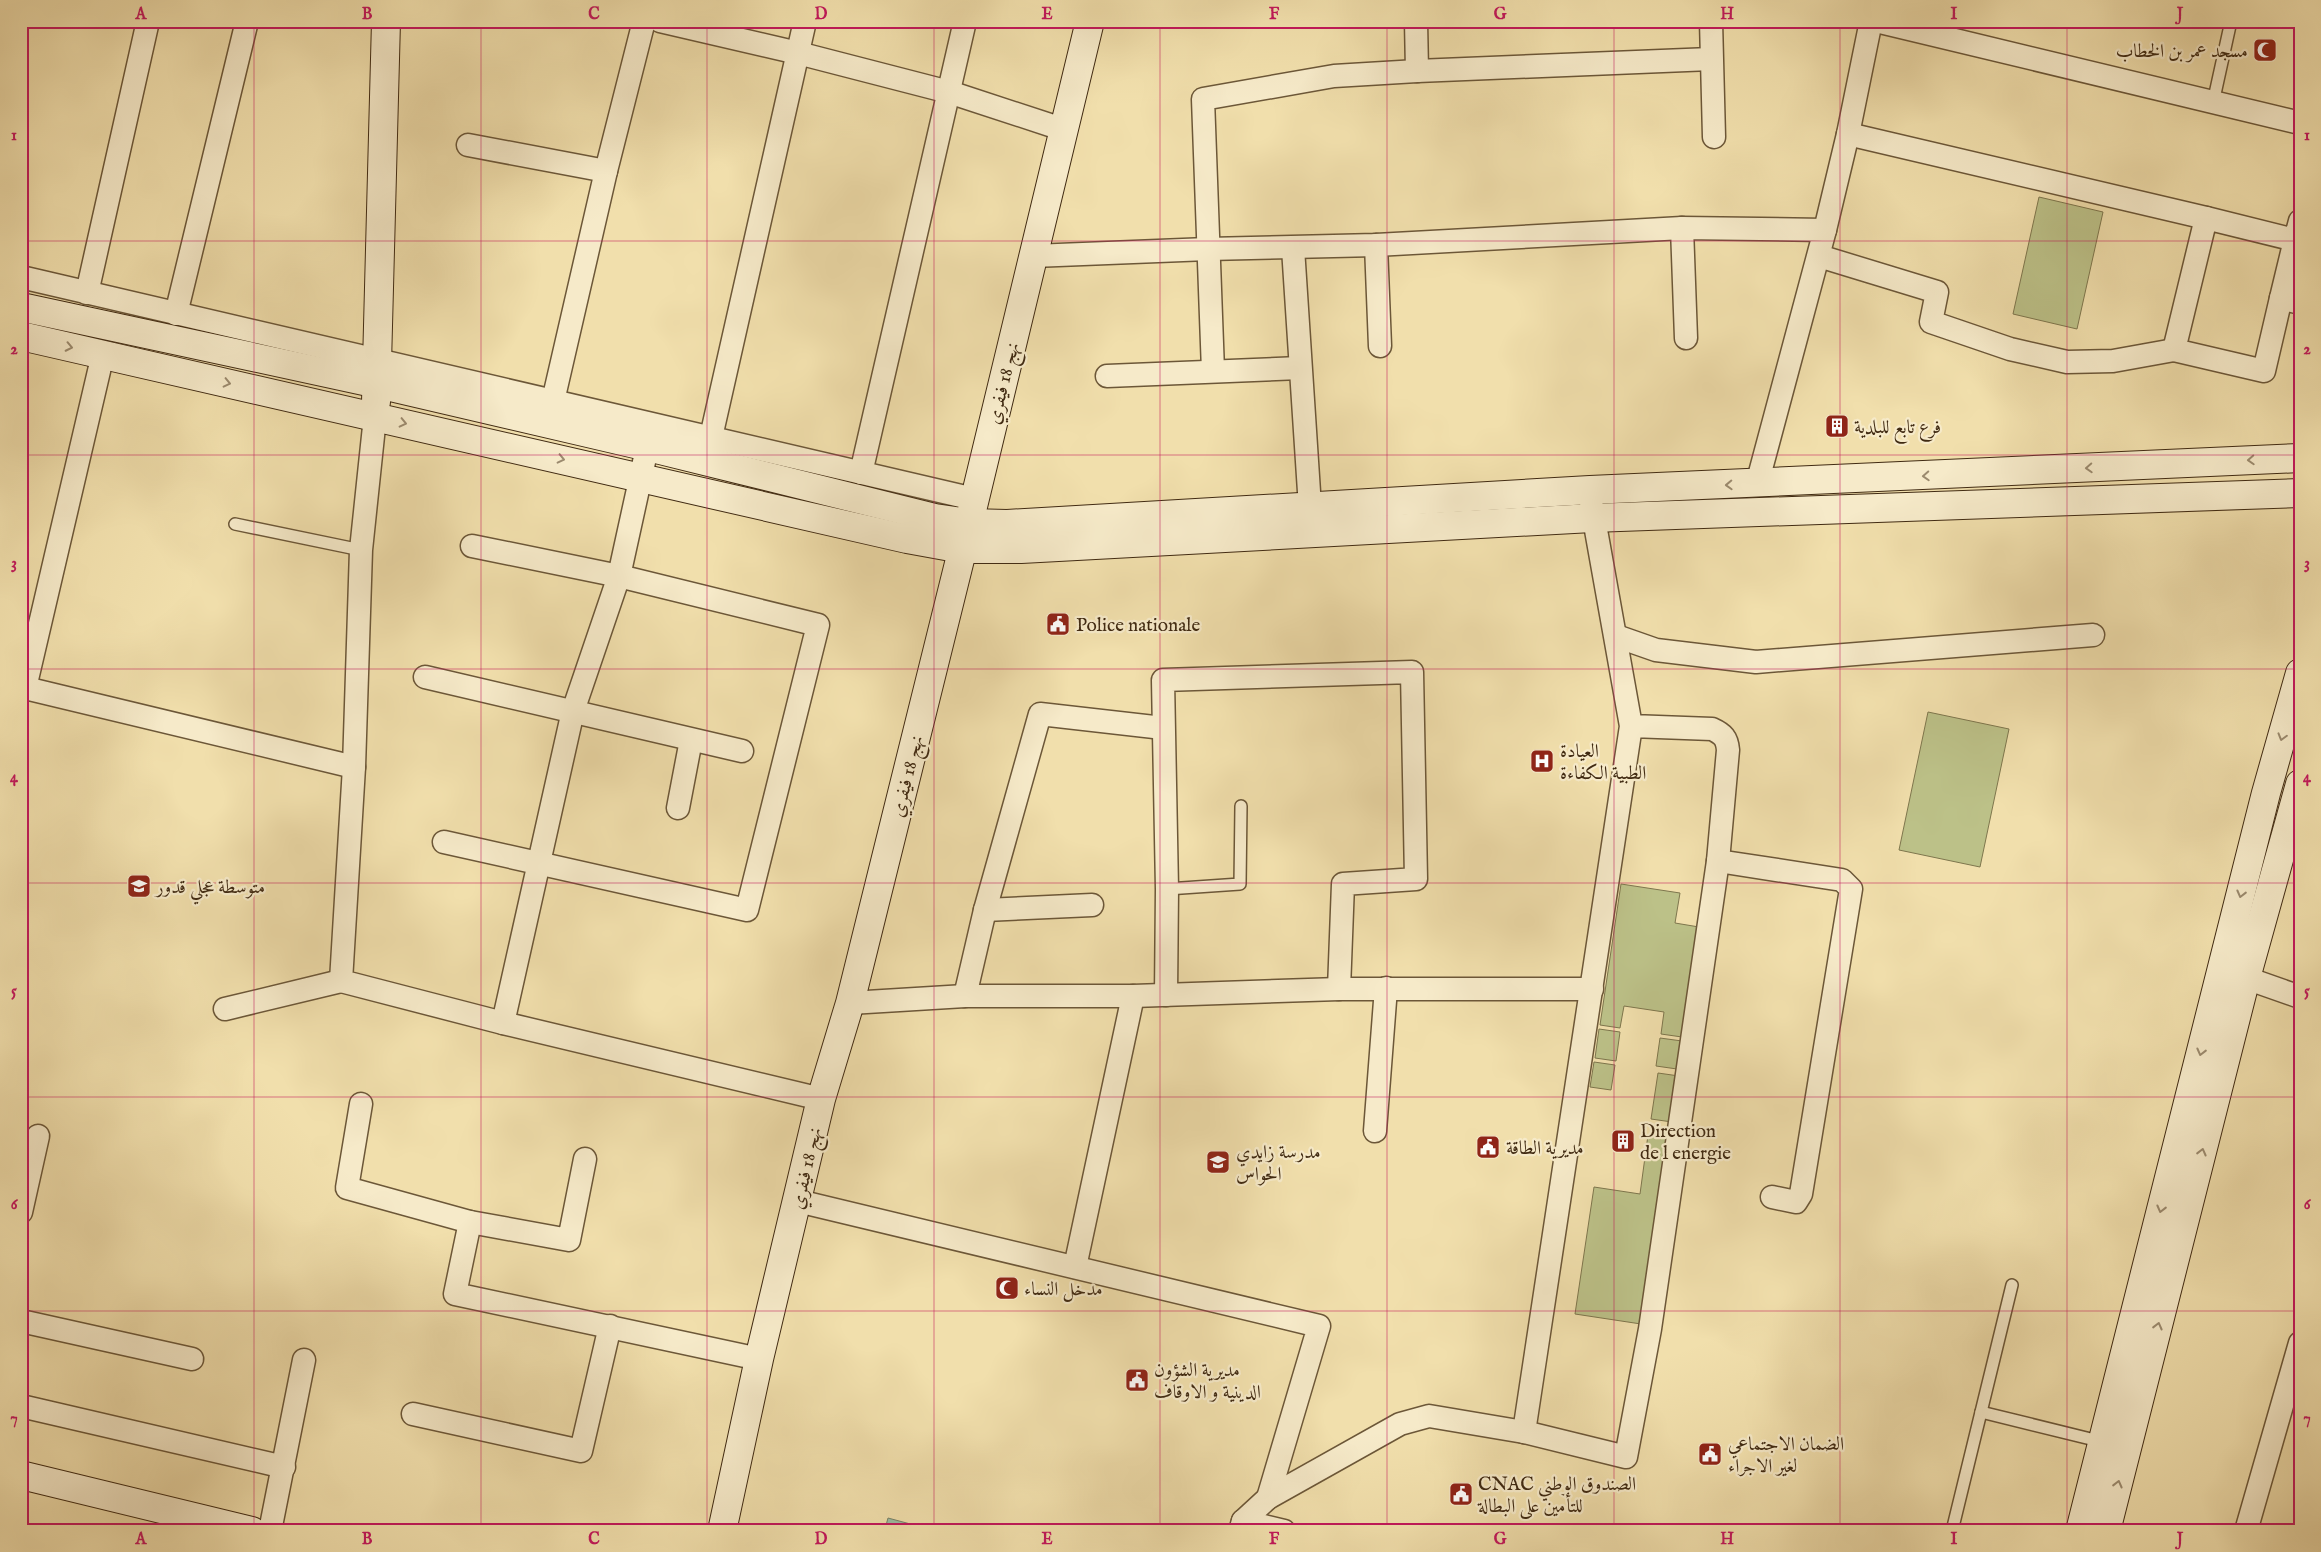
<svg xmlns="http://www.w3.org/2000/svg" width="2321" height="1552" viewBox="0 0 2321 1552" font-family="'IM FELL English',Amiri,serif">
	<style>
		.green { fill: #bcc188; stroke: #7e764d }
		.water { fill: #9cbda4; stroke: #77826a }
		.lines { fill: none; stroke-linecap: round; stroke-linejoin: round }
		.lane-casing { stroke: #6c5738; stroke-width: 14 }
		.street-casing { stroke: #6c5738; stroke-width: 25 }
		.secondary-casing { stroke: #402a12; stroke-width: 30 }
		.lane { stroke: #f6eac9; stroke-width: 11 }
		.street { stroke: #f6eac9; stroke-width: 22 }
		.secondary { stroke: #f6eac9; stroke-width: 28 }
		.oneway { stroke: #9b8a6e }
		.grid { fill: none; stroke: #c2185b; stroke-width: 1; stroke-opacity: 0.55 }
		.labels { text-anchor: middle; stroke-width: 4.5; stroke-linejoin: round; paint-order: stroke }
		.poi-label { font-size: 19px; fill: #402a12; stroke: #f6eac9; text-anchor: start }
		.street-label { font-size: 19px; fill: #402a12; stroke: #f6eac9 }
		.neatline { fill: none; stroke: #c2185b; stroke-width: 2 }
		.grid-label { font-size: 16px; text-anchor: middle; font-weight: bold; fill: #c2185b }
	</style>
	<rect width="100%" height="100%" fill="#f1dfac"/>
	<filter id="stains"><feTurbulence type="fractalNoise" baseFrequency=".004" numOctaves="4"/><feColorMatrix values="0 0 0 0 .2 0 0 0 0 .09 0 0 0 0 .02 0 0 0 .5 -.17"/></filter>
	<radialGradient id="worn" r=".72"><stop offset=".6" stop-color="#630" stop-opacity="0"/><stop offset="1" stop-color="#630" stop-opacity=".3"/></radialGradient>
	<g class="green">
		<polygon points="2039,197 2103,212 2077,329 2013,314"/>
		<polygon points="1928,712 2009,729 1980,867 1899,850"/>
		<polygon points="1621,884 1680,893 1675,923 1699,927 1682,1037 1661,1034 1664,1012 1624,1006 1620,1028 1600,1025"/>
		<polygon points="1599,1029 1620,1032 1616,1061 1595,1058"/>
		<polygon points="1660,1038 1682,1041 1677,1069 1656,1066"/>
		<polygon points="1594,1062 1615,1065 1611,1090 1590,1087"/>
		<polygon points="1658,1073 1679,1076 1672,1122 1651,1119"/>
		<polygon points="1648,1135 1669,1138 1641,1324 1575,1314 1594,1187 1640,1194"/>
	</g>
	<polygon class="water" points="888,1518 929,1529 928,1531 892,1531 885,1529"/>
	<g class="lines">
		<g class="lane-casing">
			<g id="lane">
				<polyline points="2213,103 2231,21"/>
				<polyline points="235,524 361,550"/>
				<polyline points="1167,889 1240,884 1241,806"/>
				<polyline points="1981,1412 2103,1442"/>
				<polyline points="1952,1531 2012,1285"/>
			</g>
		</g>
		<g class="street-casing">
			<g id="street">
				<polyline points="660,21 798,53 949,92 1065,130"/>
				<polyline points="1416,21 1417,71"/>
				<polyline points="1711,21 1714,137"/>
				<polyline points="1876,21 2300,123"/>
				<polyline points="1848,134 2206,218"/>
				<polyline points="468,145 606,171"/>
				<polyline points="2300,221 2295,240 2206,218 2174,350 2264,371 2281,298 2300,303"/>
				<polyline points="1682,228 1686,338"/>
				<polyline points="1825,230 1848,134 1871,21"/>
				<polyline points="1376,245 1380,346"/>
				<polyline points="1293,248 1310,507"/>
				<polyline points="1033,256 1208,249 1376,245 1682,228 1825,230 1757,484"/>
				<polyline points="1819,256 1937,292 1931,322 2010,349 2067,362 2113,361 2174,350"/>
				<polyline points="21,277 974,499"/>
				<polyline points="87,293 148,21"/>
				<polyline points="2281,298 2295,240"/>
				<polyline points="176,314 247,21"/>
				<polyline points="1213,371 1203,99 1334,76 1417,71 1711,59"/>
				<polyline points="1107,376 1300,368"/>
				<polyline points="553,401 606,171 644,21"/>
				<polyline points="375,417 361,550 354,767 341,981 503,1023"/>
				<polyline points="651,430 619,576 573,711 503,1023 821,1099"/>
				<polyline points="711,437 805,21"/>
				<polyline points="861,473 965,21"/>
				<path d="M 1591,502 L 1631,726 L 1524,1432 L 1626,1457 L 1650,1329 L 1718,861 L 1728,750 C 1727,738 1723,734 1712,729 L 1631,726"/>
				<polyline points="1616,636 1656,650 1756,662 2093,635"/>
				<polyline points="425,677 742,751"/>
				<polyline points="21,687 354,767"/>
				<polyline points="25,688 103,354"/>
				<polyline points="678,808 691,740"/>
				<polyline points="444,842 747,910 818,625 619,576 472,546"/>
				<polyline points="1718,861 1842,880 1851,889 1801,1194 1796,1202 1772,1197"/>
				<polyline points="985,910 1092,905"/>
				<polyline points="2246,978 2300,997"/>
				<polyline points="1166,995 1167,889 1163,680 1412,672 1416,879 1343,884 1339,989"/>
				<polyline points="965,996 985,910 1040,714 1163,728"/>
				<polyline points="850,1003 965,996 1133,996 1339,989 1592,989"/>
				<polyline points="225,1009 341,981"/>
				<polyline points="361,1104 347,1188 470,1222"/>
				<polyline points="1375,1131 1386,988"/>
				<polyline points="585,1159 569,1240 470,1222 455,1294 759,1359"/>
				<polyline points="798,1201 1319,1326 1268,1498"/>
				<polyline points="21,1212 38,1136"/>
				<polyline points="1075,1267 1133,996"/>
				<polyline points="21,1321 192,1359"/>
				<polyline points="21,1406 284,1467"/>
				<polyline points="413,1414 581,1451 610,1326"/>
				<polyline points="1243,1521 1284,1531"/>
				<polyline points="270,1531 304,1360"/>
				<polyline points="1240,1531 1243,1521 1268,1498 1400,1424 1429,1416 1524,1432"/>
				<polyline points="2246,1531 2300,1343"/>
			</g>
		</g>
		<g class="secondary-casing">
			<g id="secondary">
				<polyline points="21,307 378,384 648,447 935,518 969,523 1007,524 1590,490 2300,458"/>
				<polyline points="21,336 907,539 962,549 1021,549 1592,518 2300,493"/>
				<polyline points="376,402 386,21"/>
				<polyline points="21,1475 252,1531"/>
				<polyline points="722,1531 759,1359 821,1099 850,1003 969,523 1090,21"/>
				<polyline points="2080,1531 2266,793 2300,673"/>
				<polyline points="2106,1531 2246,978 2300,784"/>
			</g>
		</g>
		<use href="#lane" class="lane"/>
		<use href="#street" class="street"/>
		<use href="#secondary" class="secondary"/>
	</g>
	<defs><path id="oneway-chevron" d="M-2-3.5L2.5 0L-2 3.5" fill="none" stroke-width="1.6" stroke-linecap="round" stroke-linejoin="round" transform="scale(1.25)"/></defs>
	<g class="oneway">
		<use href="#oneway-chevron" transform="translate(69 347) rotate(12)"/>
		<use href="#oneway-chevron" transform="translate(227 383) rotate(13)"/>
		<use href="#oneway-chevron" transform="translate(403 423) rotate(13)"/>
		<use href="#oneway-chevron" transform="translate(561 459) rotate(13)"/>
		<use href="#oneway-chevron" transform="translate(2251 460) rotate(177)"/>
		<use href="#oneway-chevron" transform="translate(2089 468) rotate(177)"/>
		<use href="#oneway-chevron" transform="translate(1926 476) rotate(177)"/>
		<use href="#oneway-chevron" transform="translate(1729 485) rotate(178)"/>
		<use href="#oneway-chevron" transform="translate(2282 737) rotate(106)"/>
		<use href="#oneway-chevron" transform="translate(2241 894) rotate(104)"/>
		<use href="#oneway-chevron" transform="translate(2201 1052) rotate(104)"/>
		<use href="#oneway-chevron" transform="translate(2202 1152) rotate(-76)"/>
		<use href="#oneway-chevron" transform="translate(2161 1209) rotate(104)"/>
		<use href="#oneway-chevron" transform="translate(2158 1326) rotate(-76)"/>
		<use href="#oneway-chevron" transform="translate(2118 1484) rotate(-76)"/>
	</g>
	<path class="grid" d="M 254,21 L 254,1531M 481,21 L 481,1531M 707,21 L 707,1531M 934,21 L 934,1531M 1160,21 L 1160,1531M 1387,21 L 1387,1531M 1614,21 L 1614,1531M 1840,21 L 1840,1531M 2067,21 L 2067,1531M 21,241 L 2300,241M 21,455 L 2300,455M 21,669 L 2300,669M 21,883 L 2300,883M 21,1097 L 2300,1097M 21,1311 L 2300,1311"/>
	<defs>
		<g id="mosque-square" transform="scale(1.25)"><rect x="-9" y="-9" width="18" height="18" rx="4" fill="#8f2418" stroke="#f6eac9"/><path d="M3.5-4.9A6 6 0 1 0 3.5 4.9A5 5 0 1 1 3.5-4.9Z" fill="#fff"/></g>
		<g id="building-square" transform="scale(1.25)"><rect x="-9" y="-9" width="18" height="18" rx="4" fill="#8f2418" stroke="#f6eac9"/><path d="M-4-6H4V6H1V3H-1V6H-4ZM-2.5-4.3h1.7v1.8h-1.7ZM.8-4.3h1.7v1.8H.8ZM-2.5-1h1.7V.8h-1.7ZM.8-1h1.7V.8H.8Z" fill="#fff"/></g>
		<g id="civic-square" transform="scale(1.25)"><rect x="-9" y="-9" width="18" height="18" rx="4" fill="#8f2418" stroke="#f6eac9"/><path d="M-.6-6.5H3V-4.5H.6V-3L4-1V1h2V6H-6V1h2V-1L-.6-3ZM-1.2 2.5V6h2.4V2.5Z" fill="#fff"/></g>
		<g id="hospital-square" transform="scale(1.25)"><rect x="-9" y="-9" width="18" height="18" rx="4" fill="#8f2418" stroke="#f6eac9"/><path d="M-5-5h3v3.5h4V-5h3V5h-3V1.5h-4V5h-3Z" fill="#fff"/></g>
		<g id="school-square" transform="scale(1.25)"><rect x="-9" y="-9" width="18" height="18" rx="4" fill="#8f2418" stroke="#f6eac9"/><path d="M0-5L7-2L0 1L-7-2ZM-4 1L0 2.5L4 1V4Q0 6-4 4Z" fill="#fff"/></g>
	</defs>
	<g fill-rule="evenodd">
		<use href="#mosque-square" x="2265" y="50"/>
		<use href="#building-square" x="1837" y="426"/>
		<use href="#civic-square" x="1058" y="624"/>
		<use href="#hospital-square" x="1542" y="761"/>
		<use href="#school-square" x="139" y="886"/>
		<use href="#building-square" x="1623" y="1141"/>
		<use href="#civic-square" x="1488" y="1147"/>
		<use href="#school-square" x="1218" y="1162"/>
		<use href="#mosque-square" x="1007" y="1288"/>
		<use href="#civic-square" x="1137" y="1380"/>
		<use href="#civic-square" x="1710" y="1454"/>
		<use href="#civic-square" x="1461" y="1494"/>
	</g>
	<g class="labels">
		<g class="poi-label">
			<text x="2248" y="57" text-anchor="end">مسجد عمر بن الخطاب</text>
			<text x="1854" y="433">فرع تابع للبلدية</text>
			<text x="1076" y="631">Police nationale</text>
			<text x="1560" y="757">العيادة<tspan x="1560" dy="22">الطبية الكفاءة</tspan></text>
			<text x="156" y="893">متوسطة عجلي قدور</text>
			<text x="1640" y="1137">Direction<tspan x="1640" dy="22">de l energie</tspan></text>
			<text x="1506" y="1154">مديرية الطاقة</text>
			<text x="1236" y="1158">مدرسة زايدي<tspan x="1236" dy="22">الحواس</tspan></text>
			<text x="1024" y="1295">مدخل النساء</text>
			<text x="1154" y="1376">مديرية الشؤون<tspan x="1154" dy="22">الدينية و الاوقاف</tspan></text>
			<text x="1728" y="1450">الضمان الاجتماعي<tspan x="1728" dy="22">لغير الاجراء</tspan></text>
			<text x="1478" y="1490">CNAC الصندوق الوطني<tspan x="1478" dy="22">للتأمين على البطالة</tspan></text>
		</g>
		<g class="street-label">
			<text transform="translate(1002 383) rotate(-76)" y="7">نهج 18 فيفري</text>
			<text transform="translate(906 776) rotate(-76)" y="7">نهج 18 فيفري</text>
			<text transform="translate(805 1168) rotate(-77)" y="7">نهج 18 فيفري</text>
		</g>
	</g>
	<rect width="2321" height="1552" fill="none" stroke="#f1dfac" stroke-width="55"/>
	<rect x="28" y="28" width="2266" height="1496" class="neatline"/>
	<g class="grid-label">
		<text x="141" y="19">A</text>
		<text x="367" y="19">B</text>
		<text x="594" y="19">C</text>
		<text x="821" y="19">D</text>
		<text x="1047" y="19">E</text>
		<text x="1274" y="19">F</text>
		<text x="1500" y="19">G</text>
		<text x="1727" y="19">H</text>
		<text x="1954" y="19">I</text>
		<text x="2180" y="19">J</text>
		<text x="14" y="140">1</text>
		<text x="2307" y="140">1</text>
		<text x="14" y="354">2</text>
		<text x="2307" y="354">2</text>
		<text x="14" y="568">3</text>
		<text x="2307" y="568">3</text>
		<text x="14" y="782">4</text>
		<text x="2307" y="782">4</text>
		<text x="14" y="996">5</text>
		<text x="2307" y="996">5</text>
		<text x="14" y="1209">6</text>
		<text x="2307" y="1209">6</text>
		<text x="14" y="1423">7</text>
		<text x="2307" y="1423">7</text>
		<text x="141" y="1544">A</text>
		<text x="367" y="1544">B</text>
		<text x="594" y="1544">C</text>
		<text x="821" y="1544">D</text>
		<text x="1047" y="1544">E</text>
		<text x="1274" y="1544">F</text>
		<text x="1500" y="1544">G</text>
		<text x="1727" y="1544">H</text>
		<text x="1954" y="1544">I</text>
		<text x="2180" y="1544">J</text>
	</g>
	<rect width="100%" height="100%" filter="url(#stains)"/>
	<rect width="100%" height="100%" fill="url(#worn)"/>
</svg>
